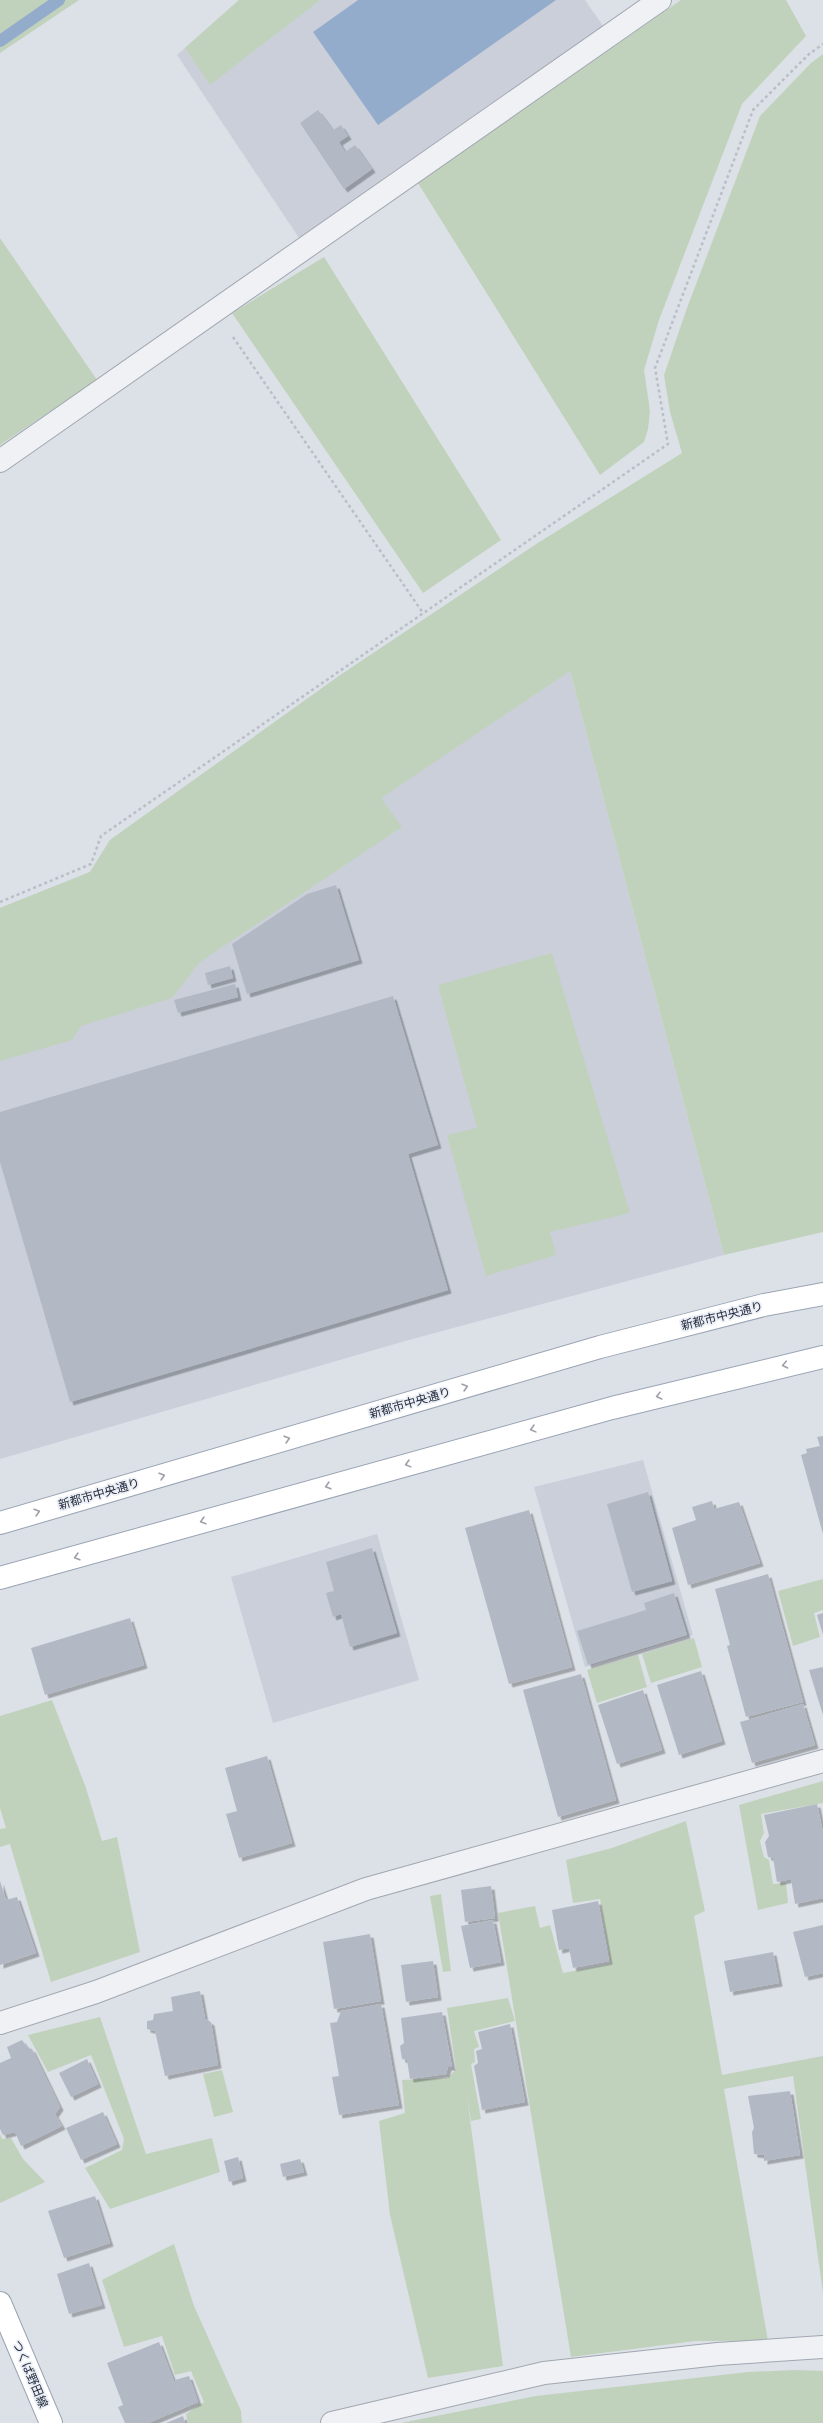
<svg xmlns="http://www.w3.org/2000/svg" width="823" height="2423" viewBox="0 0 823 2423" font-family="Mulish,'Noto Sans JP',sans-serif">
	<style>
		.built { fill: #cacfda }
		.green { fill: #c1d2bc }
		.water { fill: #94accb }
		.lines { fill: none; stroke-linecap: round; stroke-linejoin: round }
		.stream { stroke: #94accb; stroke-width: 12 }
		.building { fill: #b3b9c4; filter: url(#shadow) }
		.minor-casing { stroke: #a1a7b1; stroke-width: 24 }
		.primary-casing { stroke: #9aa4b4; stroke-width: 24 }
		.path { stroke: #babec6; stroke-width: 2.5; stroke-dasharray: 3 3; stroke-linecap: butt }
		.minor { stroke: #eff1f5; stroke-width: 22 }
		.primary { stroke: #fff; stroke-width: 22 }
		.oneway { stroke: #9da0a9 }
		.labels { text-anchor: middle; stroke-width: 3.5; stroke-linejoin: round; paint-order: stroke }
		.street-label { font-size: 12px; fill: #252d3f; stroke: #ebeff5 }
	</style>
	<defs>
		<filter id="shadow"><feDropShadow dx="3.5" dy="3.5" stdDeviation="0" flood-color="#0004"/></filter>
	</defs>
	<rect width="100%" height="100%" fill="#dce0e7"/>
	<g class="built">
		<polygon points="239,0 585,0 605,29 299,238 177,55"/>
		<polygon points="541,541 570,671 724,1255 405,1341 0,1459 0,908 90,872 110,840 339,676"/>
		<polygon points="643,1460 693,1635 585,1667 534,1487"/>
		<polygon points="377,1534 419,1680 273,1723 231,1577"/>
	</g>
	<g class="green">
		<polygon points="0,0 79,0 0,53"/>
		<polygon points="239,0 320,0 210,85 185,48"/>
		<polygon points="681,0 786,0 806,36 742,104 659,320 644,370 650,411 648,429 644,442 600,475 418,183"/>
		<polygon points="823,54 823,1232 724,1255 570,671 381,798 402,827 200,962 172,998 81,1026 72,1040 0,1061 0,908 90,872 110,840 339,676 541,541 682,453 670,412 664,375 687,308 760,116 811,63"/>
		<polygon points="0,238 97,380 0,445"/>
		<polygon points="324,257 501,540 423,593 232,313"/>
		<polygon points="552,953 630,1213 550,1232 556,1255 486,1276 447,1135 477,1128 438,985"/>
		<polygon points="823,1579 823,1610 814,1613 820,1637 793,1646 778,1591"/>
		<polygon points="694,1638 702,1667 651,1683 642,1654"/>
		<polygon points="638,1655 647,1687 597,1703 587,1670"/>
		<polygon points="52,1700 86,1788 102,1841 117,1837 140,1952 51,1982 10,1844 0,1847 0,1829 6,1828 0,1808 0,1716"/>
		<polygon points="823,1781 823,1803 761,1814 764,1833 760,1841 764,1857 769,1860 773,1884 786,1883 788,1903 758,1910 739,1805"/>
		<polygon points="686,1821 705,1911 694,1916 722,2075 823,2056 823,2293 793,2076 724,2089 768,2341 695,2341 571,2357 498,1913 535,1906 540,1928 550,1925 563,1973 611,1964 600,1899 573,1903 566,1860 612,1848"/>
		<polygon points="441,1894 451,1971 443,1972 430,1896"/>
		<polygon points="508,1998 515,2021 474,2031 479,2047 474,2049 475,2062 471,2064 481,2119 471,2121 467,2097 503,2366 428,2378 390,2215 379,2121 405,2113 402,2080 448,2078 456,2069 447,2008"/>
		<polygon points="100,2017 146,2154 212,2138 220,2172 110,2209 85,2168 122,2150 124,2139 91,2055 48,2072 28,2035"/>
		<polygon points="222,2070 233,2112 214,2117 203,2074"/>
		<polygon points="0,2134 2,2139 11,2138 23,2159 45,2182 0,2203"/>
		<polygon points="174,2244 194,2306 241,2411 242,2423 188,2423 186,2414 204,2402 191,2371 175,2375 162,2336 124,2347 102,2280"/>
		<polygon points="795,2370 823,2371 823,2423 401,2423 536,2396 748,2372"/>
	</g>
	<polygon class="water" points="358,0 556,0 378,125 313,32"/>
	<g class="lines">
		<polyline class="stream" points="0,41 59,0"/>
	</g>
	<g class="building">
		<polygon points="318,110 333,130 341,125 348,136 339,142 345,152 355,145 372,169 344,189 300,123"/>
		<polygon points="336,885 359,960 247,994 232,944 307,894"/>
		<polygon points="230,966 233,978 208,985 205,973"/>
		<polygon points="235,984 238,997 178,1013 174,1000"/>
		<polygon points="393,996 438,1145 408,1154 448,1290 70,1402 0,1162 0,1112"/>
		<polygon points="823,1436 823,1534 801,1455 807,1453 806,1449 820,1446 817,1437"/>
		<polygon points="648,1492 672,1581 632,1592 607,1504"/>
		<polygon points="712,1501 714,1509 739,1502 760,1563 688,1585 672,1528 696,1520 692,1507"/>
		<polygon points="529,1510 572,1667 509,1684 465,1528"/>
		<polygon points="372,1548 397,1633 350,1647 341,1614 333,1617 326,1593 334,1591 326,1562"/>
		<polygon points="768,1574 803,1702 746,1717 727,1646 730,1645 715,1589"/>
		<polygon points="674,1593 687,1635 588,1665 577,1631 646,1610 644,1603"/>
		<polygon points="823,1613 823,1635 817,1615"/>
		<polygon points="130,1618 144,1665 45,1695 31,1648"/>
		<polygon points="823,1667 823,1715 809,1670"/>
		<polygon points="701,1671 722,1741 679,1755 657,1685"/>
		<polygon points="581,1674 616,1800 558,1817 523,1690"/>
		<polygon points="643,1690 662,1750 617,1764 598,1705"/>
		<polygon points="803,1704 815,1745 752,1763 740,1722"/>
		<polygon points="267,1756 292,1843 239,1858 226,1814 237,1811 225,1768"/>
		<polygon points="817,1804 823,1833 823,1898 795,1904 791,1879 777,1882 773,1858 768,1857 765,1842 769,1836 764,1815"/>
		<polygon points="0,1881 6,1900 17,1897 36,1953 0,1965"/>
		<polygon points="491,1886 495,1918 465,1922 461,1890"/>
		<polygon points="598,1901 609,1961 573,1968 569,1948 559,1950 552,1910"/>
		<polygon points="493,1920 501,1962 470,1968 461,1926"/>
		<polygon points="823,1925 823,1973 805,1977 793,1932"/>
		<polygon points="370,1934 381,2001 334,2009 323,1942"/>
		<polygon points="773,1952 779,1983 730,1992 724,1961"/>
		<polygon points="433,1961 438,1997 406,2002 401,1965"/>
		<polygon points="200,1991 205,2019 211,2022 218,2065 165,2076 155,2031 147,2029 147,2021 153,2020 154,2014 173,2011 171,1997"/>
		<polygon points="381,2004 399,2105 339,2115 332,2077 339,2076 330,2023 337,2022 341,2011"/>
		<polygon points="442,2012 452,2067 448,2067 446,2074 410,2079 407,2060 402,2059 400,2046 404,2043 401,2018"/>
		<polygon points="510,2024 525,2102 482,2110 474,2066 478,2063 476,2051 482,2049 478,2032"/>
		<polygon points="22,2040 28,2048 32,2049 60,2107 55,2114 62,2126 21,2146 15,2132 3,2135 0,2129 0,2063 11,2058 7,2047"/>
		<polygon points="87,2059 98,2084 71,2097 59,2073"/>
		<polygon points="790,2091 800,2155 764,2161 764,2155 754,2154 752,2132 754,2128 748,2096"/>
		<polygon points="103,2112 117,2144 81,2160 66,2128"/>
		<polygon points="238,2157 243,2178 229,2182 224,2161"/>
		<polygon points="300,2159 304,2172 283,2177 280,2164"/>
		<polygon points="95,2196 110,2243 64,2258 48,2211"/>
		<polygon points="89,2263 102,2305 69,2314 57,2274"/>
		<polygon points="159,2342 181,2400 175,2380 189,2376 198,2402 148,2423 125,2423 118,2407 123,2405 107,2363"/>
		<polygon points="183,2416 185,2423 166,2423"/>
	</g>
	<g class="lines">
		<g class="minor-casing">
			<g id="minor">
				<polyline points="0,461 660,0"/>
				<polyline points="0,2023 96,1992 366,1889 823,1761"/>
				<polyline points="332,2423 544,2373 718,2354 823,2347"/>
			</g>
		</g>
		<g class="primary-casing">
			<g id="primary">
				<polyline points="0,1523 600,1347 764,1305 823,1294"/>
				<polyline points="0,1578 612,1408 823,1357"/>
				<polyline points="0,2303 51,2423"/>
			</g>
		</g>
		<g class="path">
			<polyline points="233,337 423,613"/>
			<polyline points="0,902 91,864 101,836 668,444 655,368 753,110 809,54 823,44"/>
		</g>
		<use href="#minor" class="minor"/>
		<use href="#primary" class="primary"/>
	</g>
	<defs><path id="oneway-chevron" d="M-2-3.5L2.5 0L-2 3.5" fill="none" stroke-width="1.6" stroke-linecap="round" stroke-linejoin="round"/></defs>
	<g class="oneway">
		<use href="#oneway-chevron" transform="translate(785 1365) rotate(168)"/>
		<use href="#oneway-chevron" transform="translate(465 1387) rotate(-16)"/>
		<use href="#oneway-chevron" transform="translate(659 1396) rotate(166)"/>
		<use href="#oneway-chevron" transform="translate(533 1429) rotate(165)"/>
		<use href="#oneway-chevron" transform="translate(287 1439) rotate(-16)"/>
		<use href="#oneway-chevron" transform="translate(408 1464) rotate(165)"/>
		<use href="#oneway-chevron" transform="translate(162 1476) rotate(-16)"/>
		<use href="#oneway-chevron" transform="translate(328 1486) rotate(164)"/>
		<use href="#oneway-chevron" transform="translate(37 1512) rotate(-16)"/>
		<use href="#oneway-chevron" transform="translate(203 1521) rotate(164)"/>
		<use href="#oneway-chevron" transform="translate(77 1557) rotate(164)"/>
	</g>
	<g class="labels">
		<g class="street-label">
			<text transform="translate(722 1316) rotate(-14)" y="4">新都市中央通り</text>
			<text transform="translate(410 1403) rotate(-16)" y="4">新都市中央通り</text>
			<text transform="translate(99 1494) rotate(-16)" y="4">新都市中央通り</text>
			<text transform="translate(30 2374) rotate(67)" y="4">つくば野田線</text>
		</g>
	</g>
</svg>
